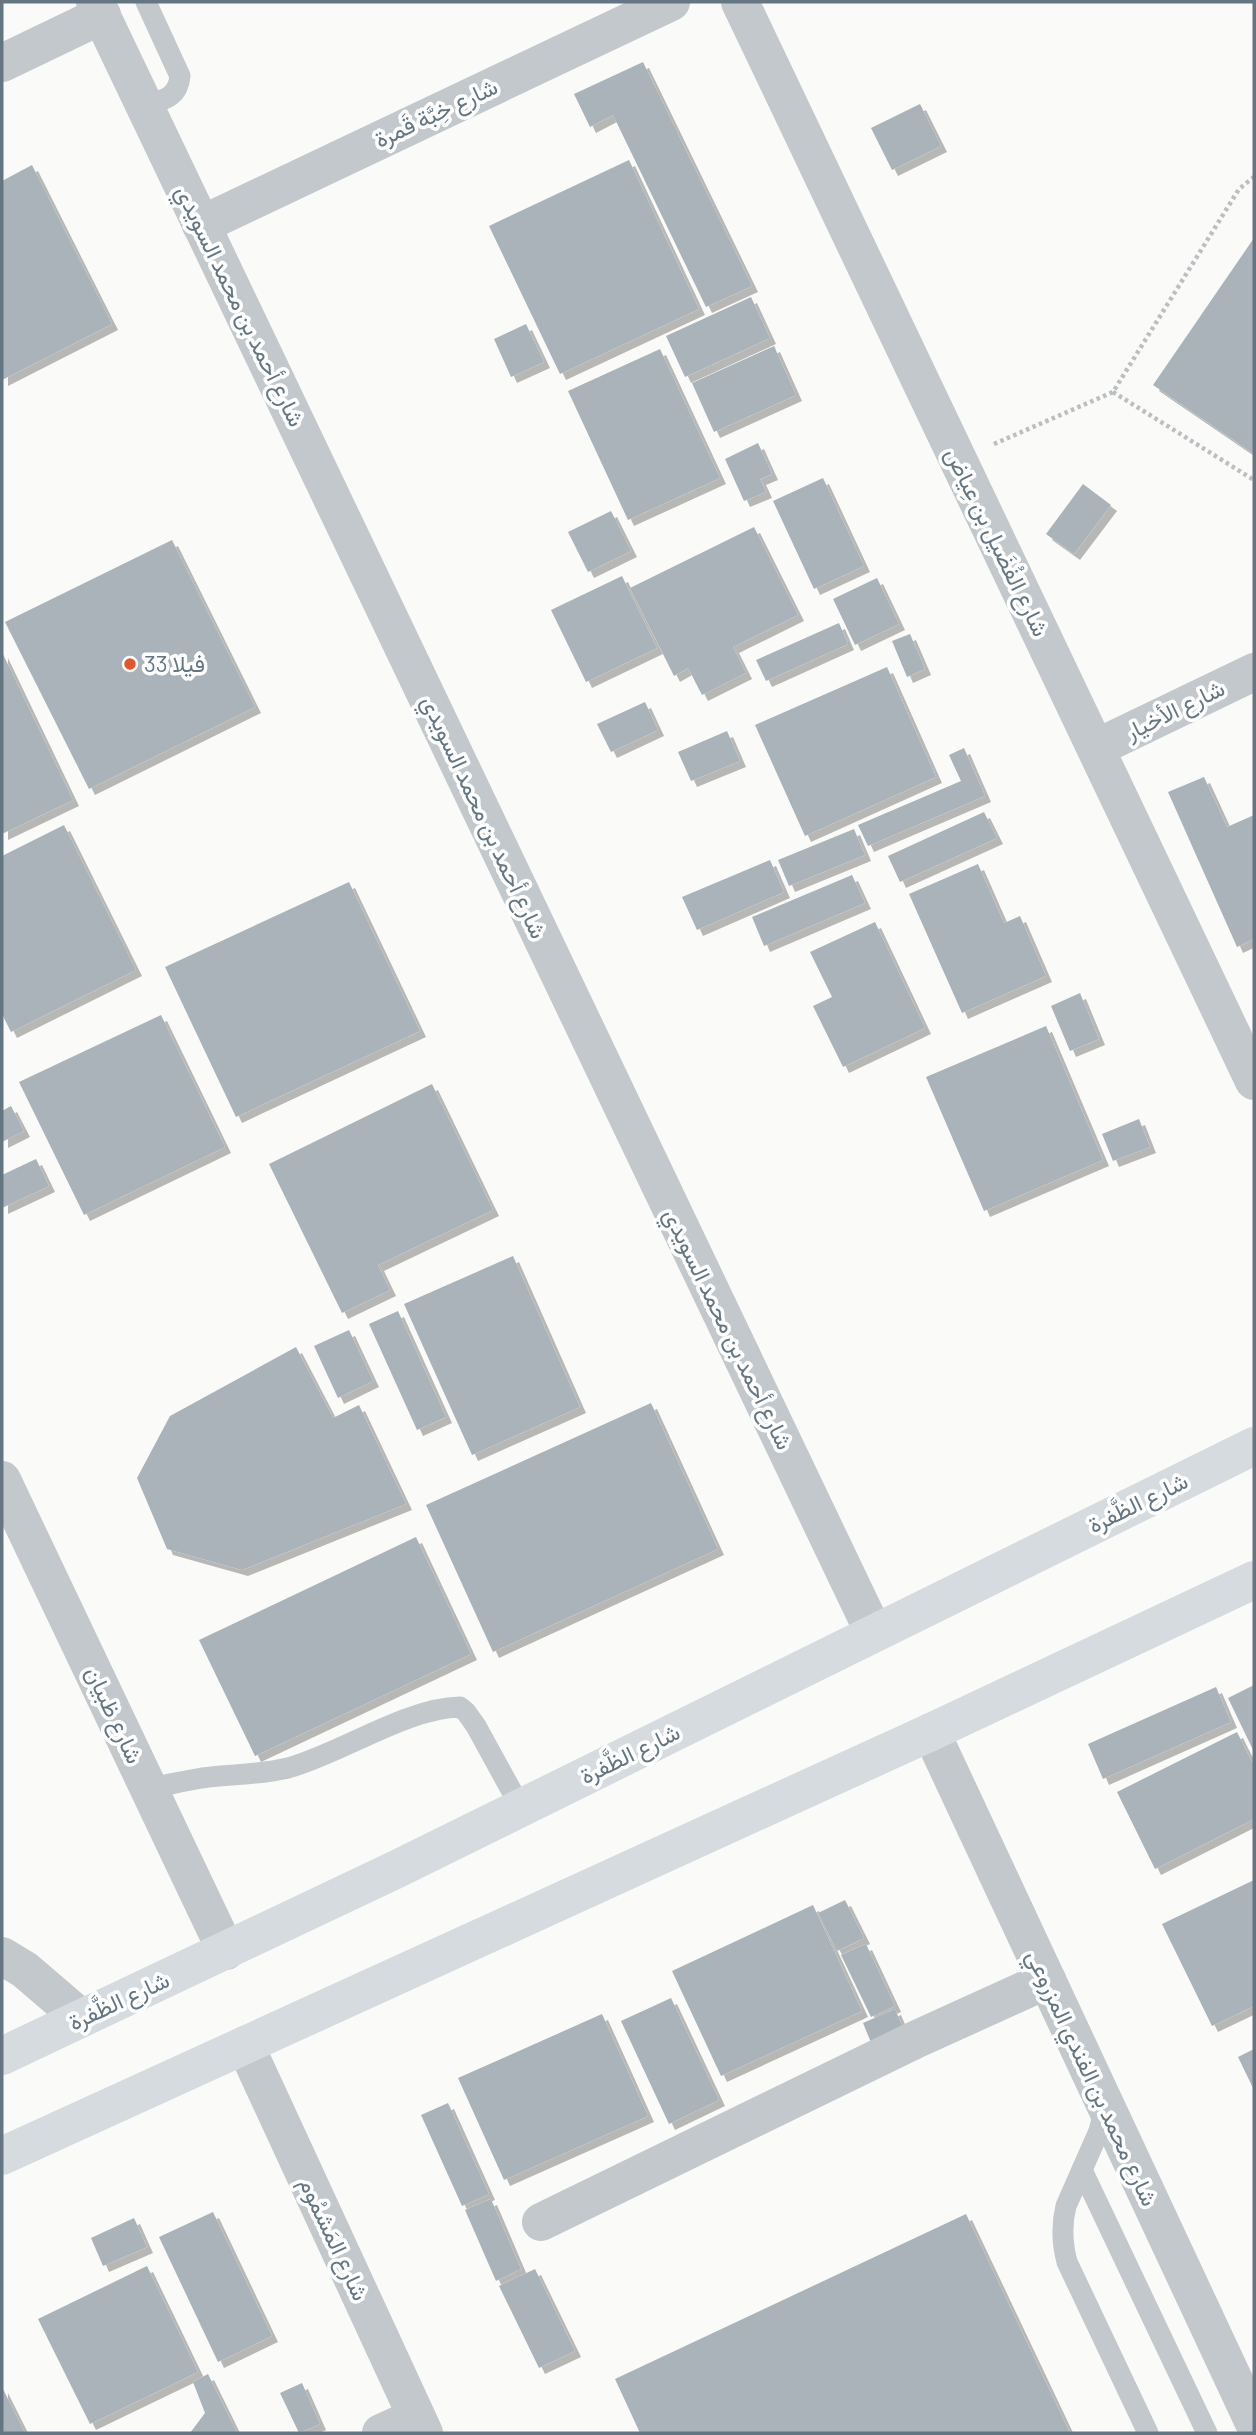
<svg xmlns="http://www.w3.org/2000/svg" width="1256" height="2435" viewBox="0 0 1256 2435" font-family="Barlow,Vazirmatn,sans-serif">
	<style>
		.building { fill: #aab3b9; filter: url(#shadow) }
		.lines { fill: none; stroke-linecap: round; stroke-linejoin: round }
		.path { stroke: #bbbfc2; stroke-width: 4.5; stroke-dasharray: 3.5 3.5; stroke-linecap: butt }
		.service { stroke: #c3c8cc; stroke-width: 21 }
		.minor { stroke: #c3c8cc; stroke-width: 38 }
		.secondary { stroke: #d6dbdf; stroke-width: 38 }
		.poi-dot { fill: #e4572e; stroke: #fff; stroke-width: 2.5 }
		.labels { text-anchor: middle; stroke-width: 7; stroke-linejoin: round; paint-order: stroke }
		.street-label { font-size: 23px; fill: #657683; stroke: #fff }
		.poi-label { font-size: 23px; fill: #657683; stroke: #fff; text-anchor: start }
	</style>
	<defs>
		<filter id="shadow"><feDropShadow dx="6" dy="6" stdDeviation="0" flood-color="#0004"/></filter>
	</defs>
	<rect width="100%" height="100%" fill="#fafaf8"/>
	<g class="building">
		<polygon points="643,62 752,286 706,307 613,115 590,127 574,94"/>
		<polygon points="920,104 941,146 892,170 871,128"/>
		<polygon points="629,160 699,309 560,374 489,226"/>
		<polygon points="32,165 112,324 2,380 2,181"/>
		<polygon points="1254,238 1254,454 1153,385"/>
		<polygon points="751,297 770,338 685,377 666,336"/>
		<polygon points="526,324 544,362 511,377 494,339"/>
		<polygon points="774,346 796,395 714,432 692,383"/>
		<polygon points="660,349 720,478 628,520 568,391"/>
		<polygon points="758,443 772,474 760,479 766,492 744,501 725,459"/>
		<polygon points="823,478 864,566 814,589 773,501"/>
		<polygon points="1083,484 1111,505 1074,554 1046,534"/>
		<polygon points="611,511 631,551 588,572 568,532"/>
		<polygon points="754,527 798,615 733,647 746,673 702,695 688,668 674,676 630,588"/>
		<polygon points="172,540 255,707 89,789 5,622"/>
		<polygon points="622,576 657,648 586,682 551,610"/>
		<polygon points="877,578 899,624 855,645 833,599"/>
		<polygon points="839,623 848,644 766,681 756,660"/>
		<polygon points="910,634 925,669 907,677 892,641"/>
		<polygon points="2,652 73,800 2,834"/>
		<polygon points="887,667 936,777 805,836 755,725"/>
		<polygon points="645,702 658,730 611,752 597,724"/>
		<polygon points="727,731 740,761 691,781 678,752"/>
		<polygon points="964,748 985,796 868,846 858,825 961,781 949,755"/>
		<polygon points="1204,777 1227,827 1254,815 1254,939 1237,947 1168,792"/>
		<polygon points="984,812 997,838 900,882 888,856"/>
		<polygon points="64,825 136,970 11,1032 2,1014 2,856"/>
		<polygon points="854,829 865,855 789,886 778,860"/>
		<polygon points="770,860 784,892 697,930 682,897"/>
		<polygon points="978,864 1004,923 1020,916 1046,976 962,1013 909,894"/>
		<polygon points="852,875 865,903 764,946 752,917"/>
		<polygon points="349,882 420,1031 236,1117 165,967"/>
		<polygon points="875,922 925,1028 843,1067 813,1006 832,997 810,952"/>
		<polygon points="1080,993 1099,1039 1070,1051 1051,1006"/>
		<polygon points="161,1015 225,1147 84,1215 19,1082"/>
		<polygon points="1046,1026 1103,1160 984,1211 926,1077"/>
		<polygon points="432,1084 493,1210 378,1265 390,1290 342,1313 269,1164"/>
		<polygon points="11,1106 24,1131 2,1142 2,1111"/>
		<polygon points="1139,1119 1150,1147 1113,1161 1102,1134"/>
		<polygon points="36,1159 49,1186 2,1208 2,1175"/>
		<polygon points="513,1256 580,1407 472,1455 404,1304"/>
		<polygon points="398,1311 446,1417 417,1430 369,1324"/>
		<polygon points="349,1330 373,1381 338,1398 314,1346"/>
		<polygon points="296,1347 333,1418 359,1405 406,1504 242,1570 167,1549 137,1478 170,1416"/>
		<polygon points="651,1403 718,1549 493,1652 426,1505"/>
		<polygon points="416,1537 471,1654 255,1756 199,1640"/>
		<polygon points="1254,1685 1254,1752 1228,1698"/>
		<polygon points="1216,1687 1231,1722 1103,1779 1088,1744"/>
		<polygon points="1237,1732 1254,1766 1254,1819 1155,1869 1117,1792"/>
		<polygon points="1254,1880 1254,2006 1212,2026 1162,1924"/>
		<polygon points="845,1900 864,1938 837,1951 818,1913"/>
		<polygon points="813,1905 862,2011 721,2076 672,1971"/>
		<polygon points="866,1944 895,2006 871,2017 841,1955"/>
		<polygon points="671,1998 719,2100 669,2124 621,2021"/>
		<polygon points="895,2009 904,2030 872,2045 863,2023"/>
		<polygon points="602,2014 648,2116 504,2180 458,2078"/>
		<polygon points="1254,2049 1254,2090 1238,2057"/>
		<polygon points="448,2103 489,2194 462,2206 421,2115"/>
		<polygon points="491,2199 521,2269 496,2281 465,2210"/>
		<polygon points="213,2212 272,2336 218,2362 159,2237"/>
		<polygon points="966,2214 1070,2433 640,2433 615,2379"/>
		<polygon points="134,2218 147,2247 103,2266 91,2238"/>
		<polygon points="147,2266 198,2372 90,2424 38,2319"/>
		<polygon points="535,2269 575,2351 539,2368 499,2286"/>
		<polygon points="208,2374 237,2433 190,2433 205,2413 193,2382"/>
		<polygon points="302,2383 320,2424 299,2433 280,2393"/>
		<polygon points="2,2387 25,2433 2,2433"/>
	</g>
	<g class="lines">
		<g class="path">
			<polyline points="1113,392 1254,480"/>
			<polyline points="994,444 1113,392 1239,189 1254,177"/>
		</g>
		<g class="service">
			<path d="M 145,106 C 163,100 178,98 180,76 L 146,2"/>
			<path d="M 149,1788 C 166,1785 184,1781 202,1778 C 231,1774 259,1775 288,1768 C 342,1753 406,1708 460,1707 L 466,1712 L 476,1726 L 521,1808"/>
			<path d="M 1105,2108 L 1099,2131 L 1066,2206 C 1061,2226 1062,2243 1067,2262 L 1148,2433"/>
			<polyline points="1082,2170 1207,2433"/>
		</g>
		<g class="minor">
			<polyline points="95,2 874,1633"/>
			<polyline points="740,2 1254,1081"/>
			<polyline points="2,63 102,15"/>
			<polyline points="201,225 671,2"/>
			<polyline points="1096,748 1254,672"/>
			<polyline points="2,1480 226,1951"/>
			<polyline points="931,1732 1254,2423"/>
			<polyline points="2,1956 25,1970 81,2018"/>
			<polyline points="245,2045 424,2433"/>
			<polyline points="541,2222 917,2039 1047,1980"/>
			<polyline points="381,2433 416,2417"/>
		</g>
		<g class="secondary">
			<polyline points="2,2056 397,1869 1254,1446"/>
			<polyline points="2,2156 931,1732 1254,1580"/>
		</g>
	</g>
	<circle class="poi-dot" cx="130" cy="664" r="7"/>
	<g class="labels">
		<g class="street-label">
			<text transform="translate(436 113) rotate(-25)" y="8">شارع خِبَّة قَمرة</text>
			<text transform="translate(240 306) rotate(64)" y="8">شارع أحمد بن محمد السويدي</text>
			<text transform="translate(997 542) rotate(64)" y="8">شارع الفُضَيل بن عِياض</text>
			<text transform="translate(1175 710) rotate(-26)" y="8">شارع الأخيار</text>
			<text transform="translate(484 817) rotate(65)" y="8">شارع أحمد بن محمد السويدي</text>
			<text transform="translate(728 1329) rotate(64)" y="8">شارع أحمد بن محمد السويدي</text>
			<text transform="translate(1138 1503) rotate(-26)" y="8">شارع الظَّفرة</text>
			<text transform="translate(114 1715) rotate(65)" y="8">شارع ظبيان</text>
			<text transform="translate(630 1754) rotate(-26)" y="8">شارع الظَّفرة</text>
			<text transform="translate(119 2001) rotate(-25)" y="8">شارع الظَّفرة</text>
			<text transform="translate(1092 2078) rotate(65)" y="8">شارع محمد بن الفندي المزروعي</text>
			<text transform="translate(334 2239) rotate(65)" y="8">شارع المَشمُوم</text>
		</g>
		<g class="poi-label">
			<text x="144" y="672">فيلا 33</text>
		</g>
	</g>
	<rect width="1256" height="2435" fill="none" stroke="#657683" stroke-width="7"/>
</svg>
